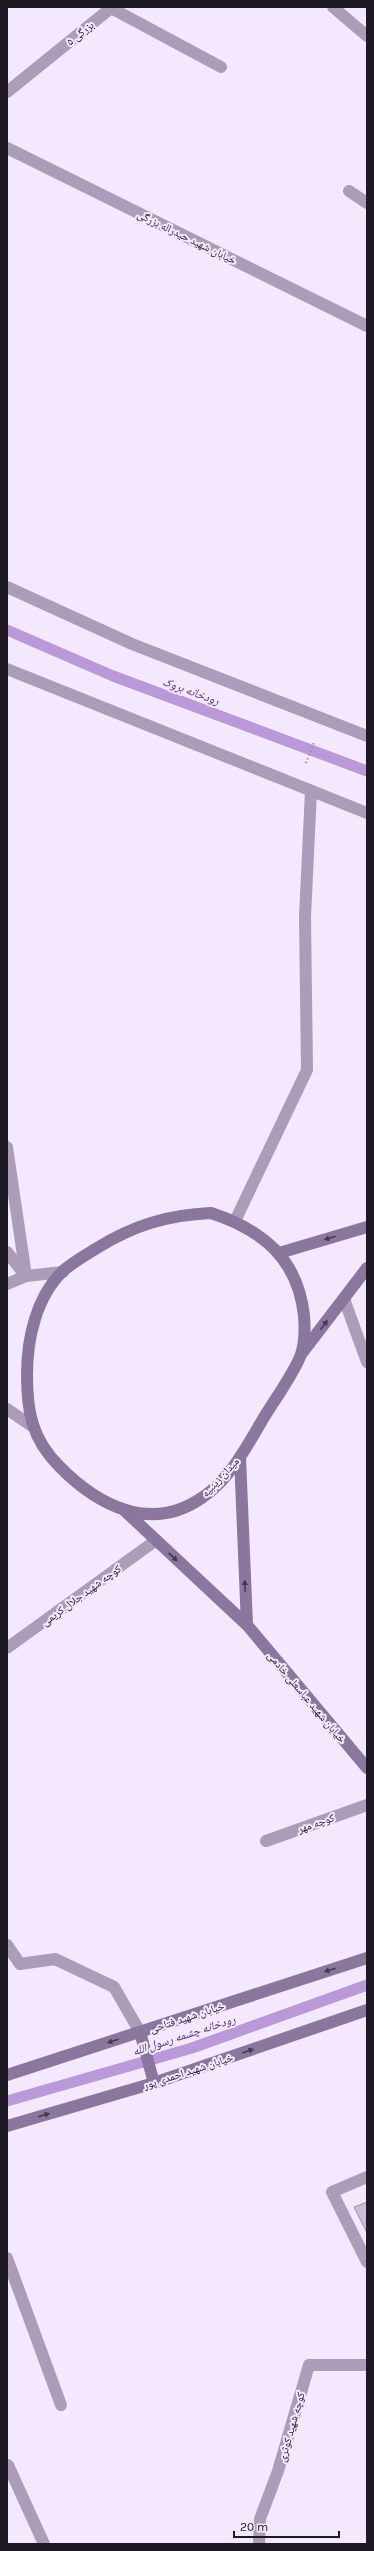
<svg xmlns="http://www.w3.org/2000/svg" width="374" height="2551" viewBox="0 0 374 2551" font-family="Karla,'Noto Naskh Arabic',sans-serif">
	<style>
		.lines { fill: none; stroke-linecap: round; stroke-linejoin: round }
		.stream { stroke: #bb99d9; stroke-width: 11 }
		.building { fill: #cbbed8; stroke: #a093ad }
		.path { stroke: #908898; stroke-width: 2.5; stroke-dasharray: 1 3; stroke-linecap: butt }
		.street { stroke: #ab9db9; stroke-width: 12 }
		.secondary { stroke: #8b769e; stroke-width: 12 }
		.oneway { fill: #44394d }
		.labels { text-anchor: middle; stroke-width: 4; stroke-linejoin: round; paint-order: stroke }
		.street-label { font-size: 11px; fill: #1d1822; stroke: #f3e8fe }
		.water-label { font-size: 12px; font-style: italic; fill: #582c77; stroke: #f3e8fe }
	</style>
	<rect width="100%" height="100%" fill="#f3e8fe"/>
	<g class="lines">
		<g class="stream">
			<polyline points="7,630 113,676 367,771"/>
			<polyline points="7,2101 192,2048 367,1985"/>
		</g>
	</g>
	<polygon class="building" points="367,2202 367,2233 354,2207"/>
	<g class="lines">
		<polyline class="path" points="306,763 314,742"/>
		<g class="street">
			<polyline points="333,7 367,36"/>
			<polyline points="7,92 111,8 221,67"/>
			<polyline points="7,148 367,326"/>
			<polyline points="349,191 367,203"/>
			<polyline points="7,587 132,644 367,736"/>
			<polyline points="7,669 367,813"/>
			<polyline points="7,1147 26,1276"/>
			<polyline points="235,1221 307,1070 305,917 311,791"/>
			<polyline points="7,1252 25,1275"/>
			<polyline points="7,1284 26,1276 63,1272"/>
			<polyline points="344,1299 367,1362"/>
			<polyline points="7,1409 32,1426"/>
			<polyline points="7,1648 155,1541"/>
			<polyline points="266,1841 367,1805"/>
			<polyline points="7,1945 20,1964 55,1959 114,1987 140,2032"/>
			<polyline points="367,2177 332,2192 367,2262"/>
			<polyline points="7,2258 61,2405"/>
			<polyline points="8,2465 44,2544"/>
			<polyline points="259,2544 260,2519 278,2471 309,2365 367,2365"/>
		</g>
		<g class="secondary">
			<path d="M 211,1213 C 263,1230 298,1259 304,1316 C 305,1329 305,1345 300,1357 C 291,1378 275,1399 263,1419 C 247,1446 230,1479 203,1497 C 151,1534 97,1505 59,1466 C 32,1439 27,1412 27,1375 C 27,1339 36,1297 63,1271 C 73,1262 86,1255 97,1248 C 134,1225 168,1215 211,1213 Z"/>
			<polyline points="279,1253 367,1227"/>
			<polyline points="302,1353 367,1268"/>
			<polyline points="240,1457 247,1625"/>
			<polyline points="125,1511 247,1625 367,1768"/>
			<polyline points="140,2032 154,2083"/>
			<polyline points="7,2075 367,1958"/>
			<polyline points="7,2126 154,2083 367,2010"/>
		</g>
	</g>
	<defs><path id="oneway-solid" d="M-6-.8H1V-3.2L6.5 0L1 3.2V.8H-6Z"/></defs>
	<g class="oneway">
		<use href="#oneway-solid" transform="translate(330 1238) rotate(164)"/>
		<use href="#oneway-solid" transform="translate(324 1325) rotate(-53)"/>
		<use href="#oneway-solid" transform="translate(173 1557) rotate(43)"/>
		<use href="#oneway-solid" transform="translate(245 1586) rotate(-92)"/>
		<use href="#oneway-solid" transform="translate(330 1970) rotate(162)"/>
		<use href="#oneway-solid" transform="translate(113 2041) rotate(162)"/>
		<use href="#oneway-solid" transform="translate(248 2051) rotate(-19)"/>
		<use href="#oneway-solid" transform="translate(44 2115) rotate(-16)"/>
	</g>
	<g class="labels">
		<g class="street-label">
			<text transform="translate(80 33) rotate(-39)" y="4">بزرگی ۵</text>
			<text transform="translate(187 237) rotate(26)" y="4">خیابان شهید حیدراله بزرگی</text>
			<text transform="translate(220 1477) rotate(-47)" y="4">میدان زینبیه</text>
			<text transform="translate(81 1595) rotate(-36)" y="4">کوچه شهید جلال کریمی</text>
			<text transform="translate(307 1697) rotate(50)" y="4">خیابان شهید عباسعلی خادمی</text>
			<text transform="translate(316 1823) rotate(-19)" y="4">کوچه مهر</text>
			<text transform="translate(187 2017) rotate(-18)" y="4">خیابان شهید فتاحی</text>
			<text transform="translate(188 2071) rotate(-18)" y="4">خیابان شهید احمدی پور</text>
			<text transform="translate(291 2427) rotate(-74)" y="4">کوچه شهید کوثری</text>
		</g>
		<g class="water-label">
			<text transform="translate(191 691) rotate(20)" y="4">رودخانه بروک</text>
			<text transform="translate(184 2035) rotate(-18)" y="4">رودخانه چشمه رسول الله</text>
		</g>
	</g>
	<rect width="374" height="2551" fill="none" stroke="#1d1822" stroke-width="16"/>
	<path d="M234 2531v6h105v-6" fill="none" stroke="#1d1822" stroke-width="2"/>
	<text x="240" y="2531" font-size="12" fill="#1d1822" stroke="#f3e8fe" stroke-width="3" paint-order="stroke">20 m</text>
</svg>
